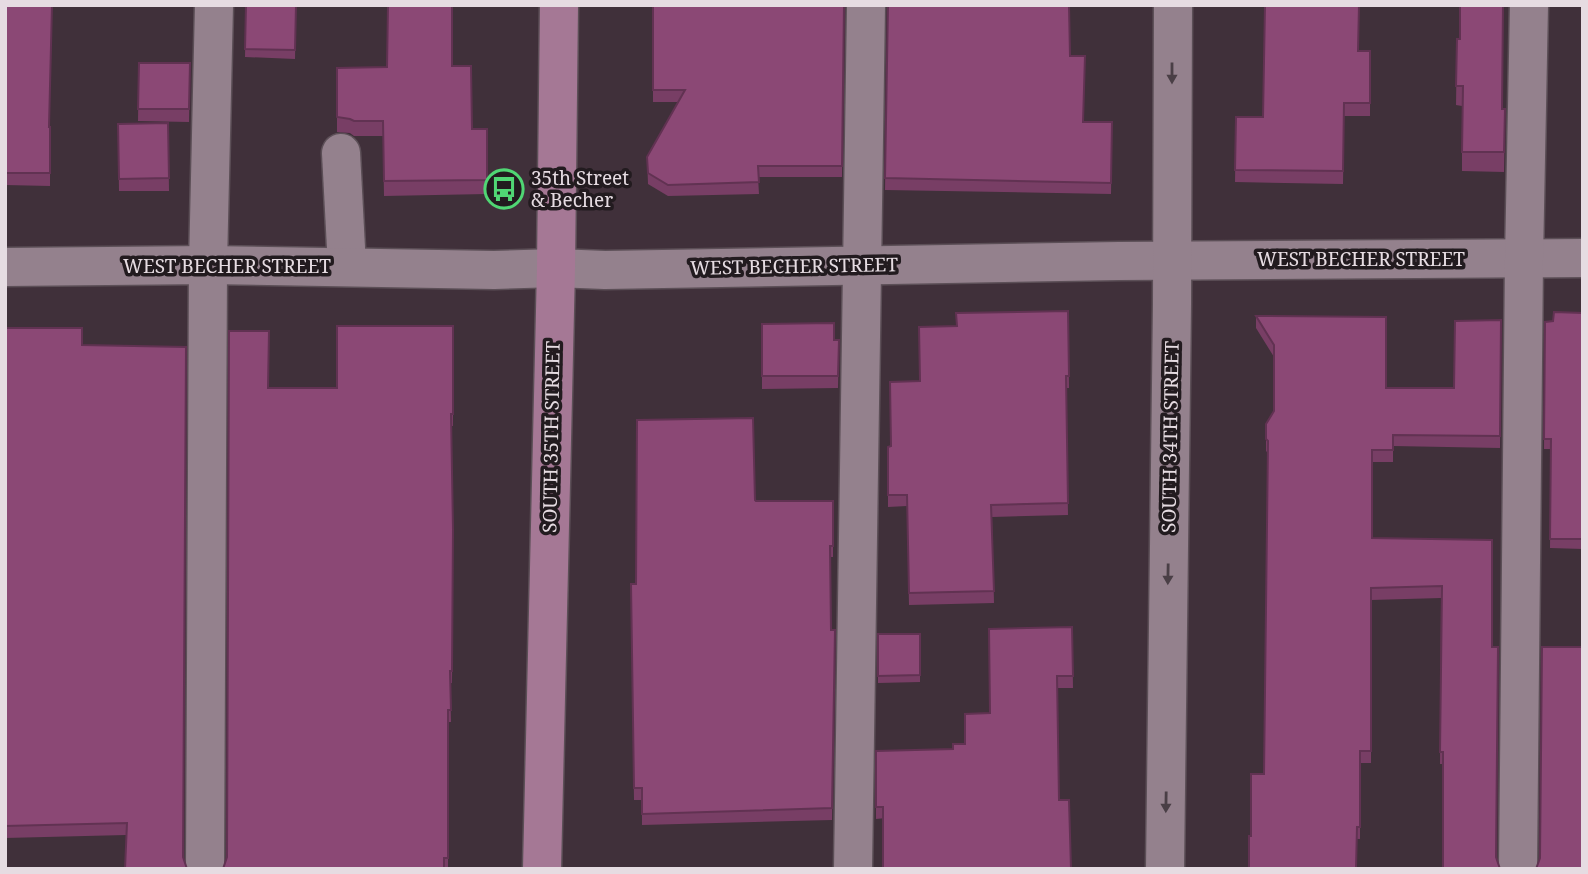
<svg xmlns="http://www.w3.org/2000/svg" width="1588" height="874" viewBox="0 0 1588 874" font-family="'Noto Serif',serif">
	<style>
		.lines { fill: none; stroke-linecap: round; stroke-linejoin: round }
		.minor-casing { stroke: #5c4f57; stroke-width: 41 }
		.major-casing { stroke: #5c4f57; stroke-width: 41 }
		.minor { stroke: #94818d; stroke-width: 38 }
		.major { stroke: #a57895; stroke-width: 38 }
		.wall { fill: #783e65 }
		.building { fill: #8b4875; stroke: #613252; stroke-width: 2 }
		.oneway { fill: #4a3f46 }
		.labels { text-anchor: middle; stroke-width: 7; stroke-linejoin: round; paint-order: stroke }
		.poi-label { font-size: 19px; fill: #e6dce2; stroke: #221b1f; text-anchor: start }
		.street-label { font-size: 19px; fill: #e6dce2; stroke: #221b1f }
	</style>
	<rect width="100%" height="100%" fill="#40303a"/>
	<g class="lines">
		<g class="minor-casing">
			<g id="minor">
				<polyline points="341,153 347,267"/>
				<polyline points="5,267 208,265 494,270 556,268 605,270 1119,261 1583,258"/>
				<polyline points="205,869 208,265 214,5"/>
				<polyline points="853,869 866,5"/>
				<polyline points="1165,869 1172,304 1173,5"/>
				<polyline points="1518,869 1524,259 1529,5"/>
			</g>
		</g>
		<g class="major-casing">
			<polyline id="major" points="542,869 556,268 559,5"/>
		</g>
		<use href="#minor" class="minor"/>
		<use href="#major" class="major"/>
	</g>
	<g class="wall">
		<polygon points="5,5 49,127 50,127 50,186 5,185"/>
		<polygon points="246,5 296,5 295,59 245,57"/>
		<polygon points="653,5 844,5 842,177 758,177 759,194 668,196 648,184 647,157 679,102 653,102"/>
		<polygon points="888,5 1070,56 1083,122 1112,122 1111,194 885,190"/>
		<polygon points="1457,39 1460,39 1502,109 1505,109 1504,172 1462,171 1462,106 1456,105"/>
		<polygon points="1359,51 1370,51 1370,116 1344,116 1343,184 1235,182 1236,117 1263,117"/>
		<polygon points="139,63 190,63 189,122 138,121"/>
		<polygon points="452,66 472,129 487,129 487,194 384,196 383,136 354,136 350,133 337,132 337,68"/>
		<polygon points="168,123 169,191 119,191 118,124"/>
		<polygon points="1068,311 1069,388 1066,388 1068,515 992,517 994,603 909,605 907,506 888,507 888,447 891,446 956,326"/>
		<polygon points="1583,313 1583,549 1550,548 1551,449 1544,449 1545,322 1553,321"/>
		<polygon points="1256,316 1386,388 1454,388 1501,320 1500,448 1393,446 1393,462 1372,462 1372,538 1492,540 1443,764 1440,764 1441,598 1371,600 1371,763 1360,763 1360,839 1251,836 1264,774 1268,453 1266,451 1266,424 1274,411 1274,357 1256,328"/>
		<polygon points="762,324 834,340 839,340 838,388 762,389"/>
		<polygon points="453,326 453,426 451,426 453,529 452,683 450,683 451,722 448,722 448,869 223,869 227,857 268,388 337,388"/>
		<polygon points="5,328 82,345 186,347 126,835 5,838"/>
		<polygon points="755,500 756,501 833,501 833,557 830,557 831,630 835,630 832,820 642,825 642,800 634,800 631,596 636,584"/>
		<polygon points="1072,627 1073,688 1057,688 1059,800 876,819 876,751 953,749 965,744 990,713"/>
		<polygon points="920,634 920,682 878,683 878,676"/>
	</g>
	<g class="building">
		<polygon points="5,5 52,5 49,127 50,127 50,173 5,173"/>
		<polygon points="246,5 296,5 295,50 245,49"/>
		<polygon points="388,5 452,5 452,66 471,66 472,129 487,129 487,180 384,181 383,121 354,121 350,119 337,117 337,68 387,67"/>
		<polygon points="653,5 844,5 842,166 758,166 759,182 668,185 648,173 647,157 685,90 653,90"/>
		<polygon points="888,5 1069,5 1070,56 1085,56 1083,122 1112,122 1111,183 885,178"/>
		<polygon points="1265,5 1359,5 1358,51 1370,51 1370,103 1344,103 1343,171 1235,170 1236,117 1263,117"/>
		<polygon points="1460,5 1503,5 1502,109 1505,109 1504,152 1462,152 1463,86 1456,86 1457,39 1460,39"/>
		<polygon points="139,63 190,63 189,109 138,109"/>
		<polygon points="168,123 169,178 119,179 118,124"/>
		<polygon points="1068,311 1069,376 1066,376 1068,503 991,505 994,591 909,593 907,495 888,495 888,447 891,446 890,382 920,381 919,327 957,326 956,313"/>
		<polygon points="1554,312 1583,313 1583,539 1550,539 1551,439 1544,439 1545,322 1553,321"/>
		<polygon points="1256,316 1386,317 1386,388 1454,388 1455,321 1501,320 1500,436 1393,435 1393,450 1372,450 1372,538 1492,540 1492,647 1498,647 1496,857 1500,869 1443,869 1443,752 1440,752 1442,586 1371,588 1371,751 1360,751 1360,827 1357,827 1356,869 1249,869 1249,836 1251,836 1251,774 1264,774 1268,441 1266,439 1266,424 1274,411 1274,345"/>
		<polygon points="834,323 834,340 839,340 838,376 762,376 762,324"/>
		<polygon points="337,326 453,326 453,414 451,414 453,529 452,671 450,671 451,710 448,710 448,858 444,858 444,869 223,869 227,857 229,331 269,331 268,388 337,388"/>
		<polygon points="5,328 82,328 82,345 186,347 183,857 187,869 125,869 127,823 5,826"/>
		<polygon points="753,418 755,500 756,501 833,501 833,546 830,546 831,630 835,630 832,808 642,814 642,788 634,788 631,584 636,584 637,420"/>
		<polygon points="1072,627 1073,676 1057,676 1059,800 1069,800 1071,869 883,869 883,807 876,807 876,751 953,749 953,744 965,744 965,714 990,713 989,629"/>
		<polygon points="878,634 920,634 920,675 878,676"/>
		<polygon points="1542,647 1583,647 1583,869 1536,869 1540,858"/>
	</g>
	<defs><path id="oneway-solid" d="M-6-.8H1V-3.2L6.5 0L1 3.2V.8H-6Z" transform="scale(1.75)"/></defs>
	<g class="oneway">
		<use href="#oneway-solid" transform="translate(1172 73) rotate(90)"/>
		<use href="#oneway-solid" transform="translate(1168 574) rotate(91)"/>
		<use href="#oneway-solid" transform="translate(1166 802) rotate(91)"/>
	</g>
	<defs>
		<g id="bus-ring" transform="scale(2.0125)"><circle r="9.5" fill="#221b1f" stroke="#50d674" stroke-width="1.5"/><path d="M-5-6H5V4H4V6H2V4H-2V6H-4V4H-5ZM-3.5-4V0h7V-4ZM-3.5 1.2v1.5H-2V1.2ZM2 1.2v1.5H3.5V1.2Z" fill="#50d674"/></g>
	</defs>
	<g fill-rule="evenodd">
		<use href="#bus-ring" x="504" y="189"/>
	</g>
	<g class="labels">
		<g class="poi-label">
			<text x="531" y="185">35th Street<tspan x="531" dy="22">&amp; Becher</tspan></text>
		</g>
		<g class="street-label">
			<text x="1361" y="266">WEST BECHER STREET</text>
			<text x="227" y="273">WEST BECHER STREET</text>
			<text transform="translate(794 266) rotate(-1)" y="7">WEST BECHER STREET</text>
			<text transform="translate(551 437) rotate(-89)" y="7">SOUTH 35TH STREET</text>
			<text transform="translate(1170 437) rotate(-89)" y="7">SOUTH 34TH STREET</text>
		</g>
	</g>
	<rect width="1588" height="874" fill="none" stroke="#e6dce2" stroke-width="14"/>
</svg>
